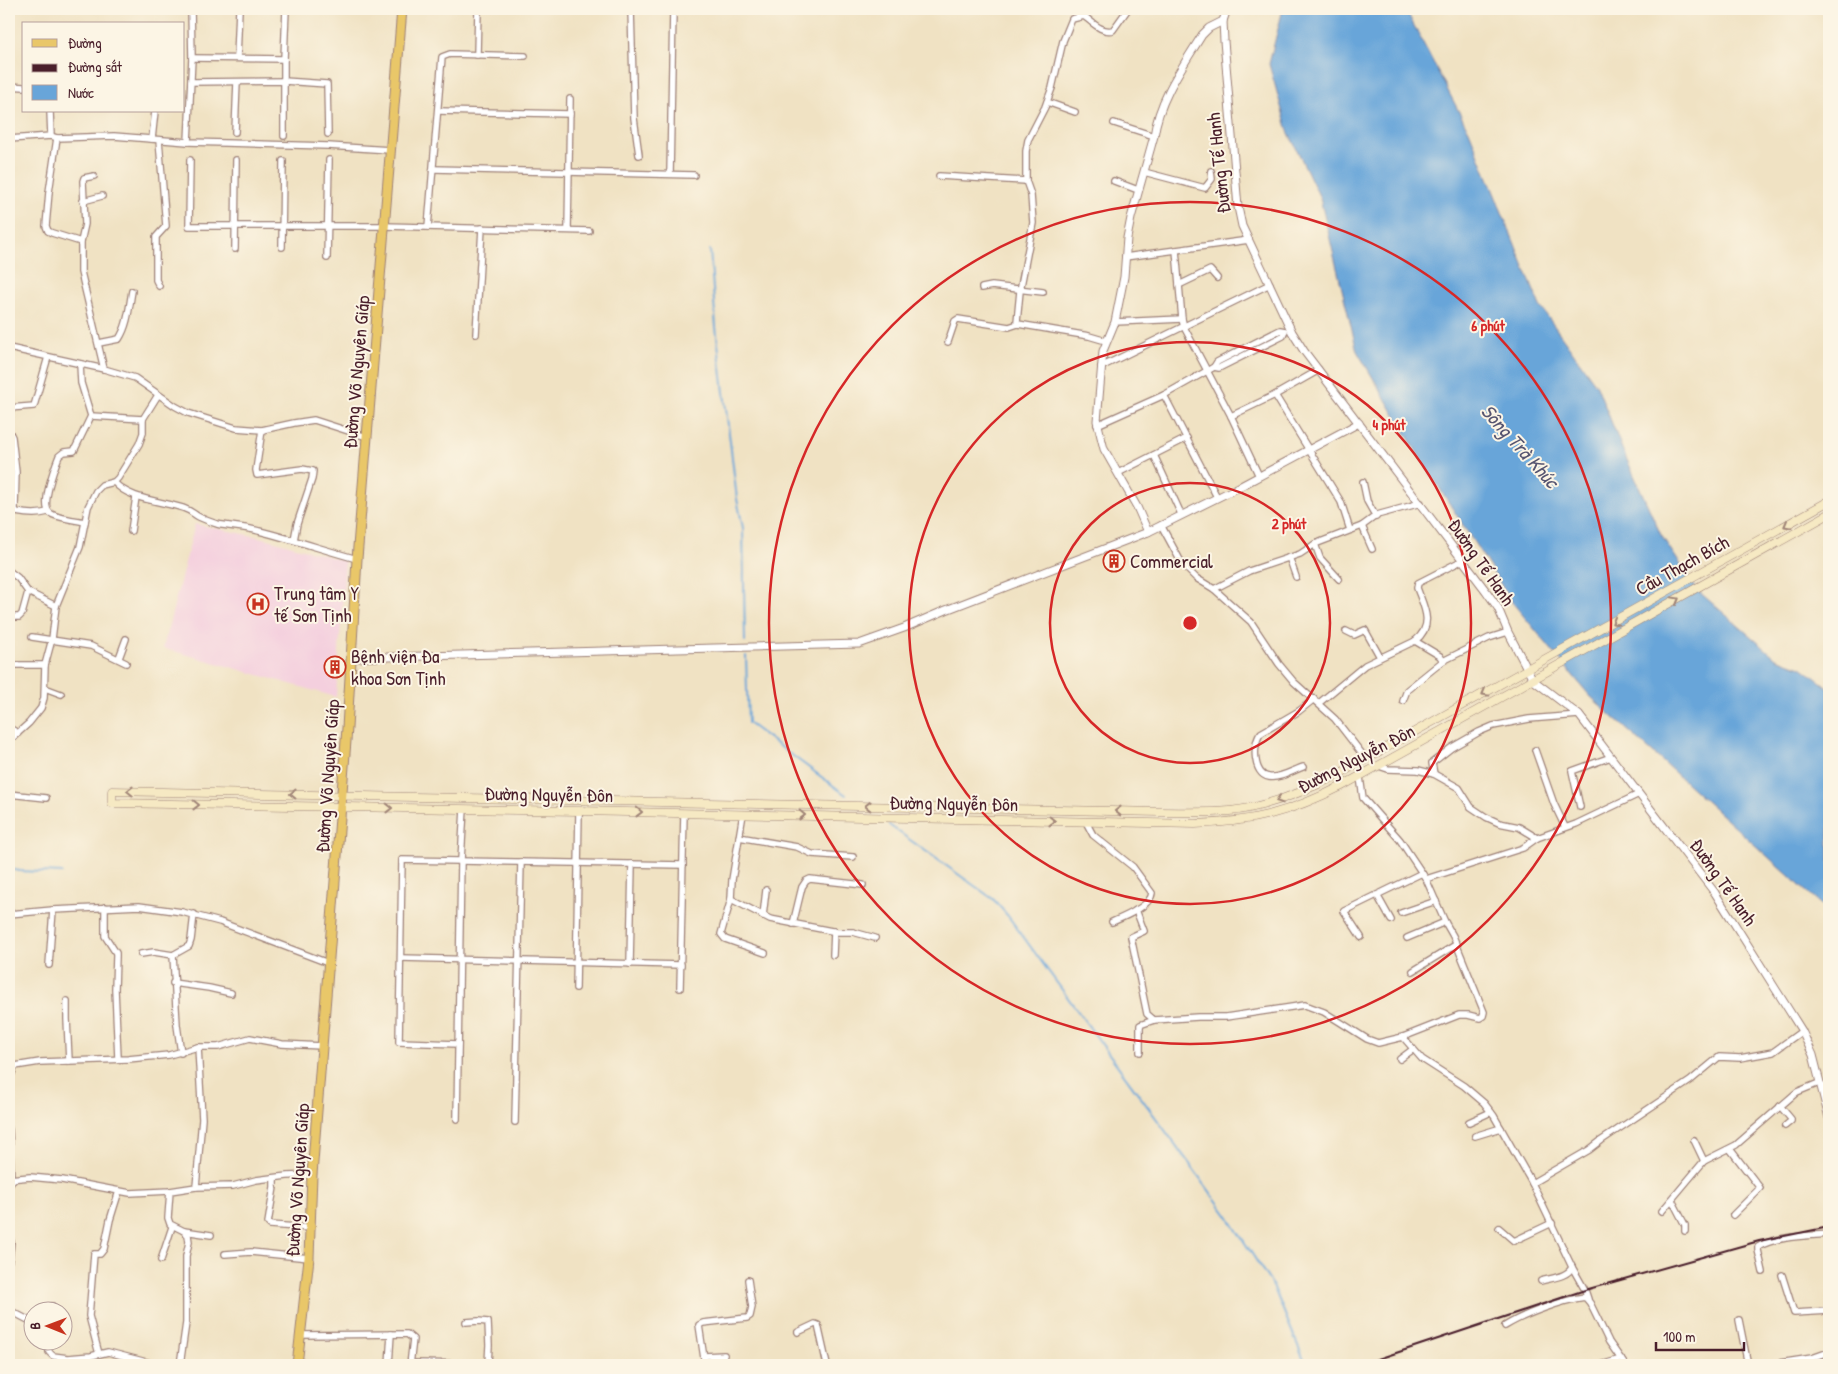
<svg xmlns="http://www.w3.org/2000/svg" width="1838" height="1374" viewBox="0 0 1838 1374" font-family="'Patrick Hand',sans-serif">
	<style>
		.built { fill: #f4cfde }
		.water { fill: #68a5d9; stroke: #596282 }
		.lines { fill: none; stroke-linecap: round; stroke-linejoin: round }
		.stream { stroke: #68a5d9; stroke-width: 2 }
		.minor-casing { stroke: #9d8077; stroke-width: 8 }
		.tertiary-casing { stroke: #9d8077; stroke-width: 9 }
		.secondary-casing { stroke: #9d8077; stroke-width: 9 }
		.primary-casing { stroke: #9d8077; stroke-width: 11 }
		.minor { stroke: #fff; stroke-width: 5.5 }
		.tertiary { stroke: #fff; stroke-width: 7 }
		.secondary { stroke: #f6e9c3; stroke-width: 8 }
		.primary { stroke: #e9c769; stroke-width: 9 }
		.rail { stroke: #4a1f2b; stroke-width: 2 }
		.oneway { stroke: #a08477 }
		.ring { fill: none; stroke: #d62828; stroke-width: 2.5 }
		.labels { text-anchor: middle; stroke-width: 4; stroke-linejoin: round; paint-order: stroke }
		.street-label { font-size: 19px; fill: #4a1f2b; stroke: #fcf5e5 }
		.poi-label { font-size: 19px; fill: #4a1f2b; stroke: #fcf5e5; text-anchor: start }
		.water-label { font-size: 20px; font-style: italic; fill: #565571; stroke: #fcf5e5 }
		.centre { fill: #d62828; stroke: #fcf5e5; stroke-width: 2.5 }
		.ring-label { font-size: 15px; text-anchor: middle; font-weight: bold; fill: #d62828; stroke: #fcf5e5; stroke-width: 4; stroke-linejoin: round; paint-order: stroke }
	</style>
	<rect width="100%" height="100%" fill="#fcf5e5"/>
	<filter id="ink" filterUnits="userSpaceOnUse"><feTurbulence type="fractalNoise" baseFrequency=".02" numOctaves="2"/><feDisplacementMap in="SourceGraphic" scale="10" xChannelSelector="R" yChannelSelector="G"/><feConvolveMatrix kernelMatrix="1 2 1 2 8 2 1 2 1" color-interpolation-filters="sRGB"/></filter>
	<filter id="wash" filterUnits="userSpaceOnUse"><feTurbulence type="fractalNoise" baseFrequency=".0096" numOctaves="4" result="noise"/><feDisplacementMap in="SourceGraphic" scale="20" xChannelSelector="R" yChannelSelector="G"/><feGaussianBlur stdDeviation="1.12" result="paint"/><feColorMatrix in="noise" values="0 0 0 0 0 0 0 0 0 0 0 0 0 0 0 0 0 1.4 0 .05"/><feComposite in="paint" operator="in"/></filter>
	<g filter="url(#wash)">
		<rect width="100%" height="100%" fill="#f0e2c3"/>
		<polygon class="built" points="195,524 268,539 345,561 336,697 163,648"/>
		<polygon class="water" points="1283,9 1409,9 1409,16 1469,131 1540,306 1597,386 1623,451 1661,535 1698,591 1776,658 1801,667 1829,688 1829,912 1590,696 1512,602 1421,459 1357,351 1320,198 1288,131 1269,64"/>
		<g class="lines">
			<g class="stream">
				<polyline points="710,250 716,327 737,499 743,528 745,641"/>
				<polyline points="746,656 748,723 846,795"/>
				<polyline points="889,825 993,899 1008,916 1227,1215 1274,1288 1306,1365"/>
				<polyline points="9,869 20,871 62,873"/>
			</g>
		</g>
	</g>
	<g filter="url(#ink)">
		<g class="lines">
			<g class="minor-casing">
				<g id="minor">
					<polyline points="631,9 634,118 639,155"/>
					<polyline points="477,55 478,9"/>
					<polyline points="192,58 284,59"/>
					<polyline points="237,58 239,9"/>
					<polyline points="191,82 284,81 327,84 328,134"/>
					<polyline points="9,86 24,87"/>
					<polyline points="1047,102 1075,112"/>
					<polyline points="50,111 51,136"/>
					<polyline points="438,111 570,114"/>
					<polyline points="1114,123 1154,136"/>
					<polyline points="235,132 237,82"/>
					<polyline points="284,136 284,59 286,9"/>
					<polyline points="57,138 49,192 46,226 48,231 52,233 81,242 81,272 104,369"/>
					<polyline points="9,139 51,136 57,138 114,136 188,142 328,146 390,150"/>
					<polyline points="152,139 155,111"/>
					<polyline points="188,142 192,58 191,9"/>
					<polyline points="190,160 189,226 384,226 589,231"/>
					<polyline points="434,169 694,175"/>
					<polyline points="1144,172 1205,188 1212,179 1211,171"/>
					<polyline points="670,174 673,9"/>
					<polyline points="939,176 1026,181"/>
					<polyline points="1114,181 1138,190"/>
					<polyline points="83,201 102,196"/>
					<polyline points="428,227 442,57 450,54 525,56"/>
					<polyline points="568,230 570,99"/>
					<polyline points="81,242 85,224 83,181 84,178 94,176"/>
					<polyline points="282,247 283,161"/>
					<polyline points="235,249 236,160"/>
					<polyline points="1176,250 1182,319 1184,327 1231,416 1259,476"/>
					<polyline points="1125,257 1249,240"/>
					<polyline points="327,258 329,160"/>
					<polyline points="1179,285 1210,270 1217,278"/>
					<polyline points="159,286 156,280 156,237 166,226 159,140"/>
					<polyline points="982,288 992,286 1043,292"/>
					<polyline points="1115,322 1182,319"/>
					<polyline points="476,334 482,228"/>
					<path d="M 1106,341 L 1089,336 L 1018,324 L 1017,322 L 1020,291 L 1033,223 L 1031,195 L 1026,181 L 1026,151 L 1028,140 L 1045,107 L 1052,88 L 1063,41 L 1072,19 L 1084,16 C 1093,23 1102,33 1113,30 L 1128,9"/>
					<polyline points="948,342 955,321 958,319 1009,327 1018,324"/>
					<path d="M 99,343 L 119,339 C 128,325 129,308 132,291"/>
					<polyline points="9,348 104,369 135,378 175,406 188,413 236,428 262,430 294,423 314,420 367,437"/>
					<path d="M 80,364 L 81,383 L 91,416 L 74,451 L 64,452 L 59,456 C 55,466 40,506 50,513 C 56,518 76,520 85,522"/>
					<polyline points="1101,367 1270,284"/>
					<polyline points="1214,367 1217,362 1280,330 1285,331"/>
					<polyline points="1164,395 1217,497"/>
					<polyline points="1275,395 1341,502 1350,530"/>
					<polyline points="9,408 34,406 48,357"/>
					<polyline points="91,416 143,419"/>
					<polyline points="1231,416 1275,395 1319,370"/>
					<polyline points="1097,425 1164,395 1214,367 1219,368 1283,336 1284,331"/>
					<polyline points="262,430 256,470 257,475 302,469 313,471 312,479 297,524 294,540"/>
					<path d="M 9,431 L 12,437 L 16,472 L 15,509 L 16,512 C 26,514 38,515 48,512"/>
					<polyline points="1154,455 1181,514"/>
					<polyline points="1118,473 1187,438"/>
					<path d="M 114,482 C 129,500 162,501 183,508 C 192,511 193,514 199,517 C 205,520 211,522 217,524 C 231,527 245,527 259,531 C 292,539 324,550 357,559"/>
					<polyline points="1363,482 1367,501 1376,517"/>
					<polyline points="1161,525 1180,560 1188,570 1196,578 1214,589 1251,622 1279,664 1294,682 1335,719 1366,759"/>
					<polyline points="1362,526 1372,549"/>
					<polyline points="131,531 136,497"/>
					<polyline points="1315,544 1320,558 1339,579"/>
					<polyline points="1289,557 1296,577"/>
					<polyline points="9,571 18,578 28,592 56,606"/>
					<polyline points="1214,589 1249,571 1300,554 1315,544 1362,526 1377,515 1421,503"/>
					<polyline points="9,617 19,617 22,614 28,592"/>
					<polyline points="1346,631 1354,635 1365,630 1380,657"/>
					<polyline points="32,637 91,646 126,663"/>
					<polyline points="1415,641 1440,656 1443,661"/>
					<polyline points="119,658 126,639"/>
					<polyline points="9,665 45,665"/>
					<polyline points="45,688 61,694"/>
					<polyline points="1403,701 1407,690 1443,661 1489,638 1508,632"/>
					<path d="M 1319,703 L 1365,665 L 1415,641 C 1435,625 1424,607 1417,588 L 1418,583 L 1463,560"/>
					<polyline points="9,728 18,733"/>
					<polyline points="9,741 29,723 41,708 44,698 45,665 52,639 56,606 80,547 88,507 96,491 102,485 114,482 118,478 139,444 143,433 143,419 158,395"/>
					<polyline points="1535,750 1554,804 1565,827"/>
					<polyline points="1379,766 1388,769 1418,770 1434,774 1459,788 1471,807 1486,817 1499,823 1519,827 1537,838"/>
					<path d="M 1303,767 C 1294,770 1279,779 1269,777 C 1253,775 1252,743 1261,733 L 1299,711 L 1314,699"/>
					<polyline points="1434,774 1432,763 1451,748 1479,732 1493,726 1529,719 1579,715"/>
					<polyline points="9,794 46,798"/>
					<polyline points="1580,807 1572,771 1611,757"/>
					<polyline points="743,814 732,880 731,899 721,934 725,939 765,953"/>
					<path d="M 1086,822 L 1093,835 L 1133,867 L 1152,893 C 1151,906 1124,917 1112,922"/>
					<polyline points="739,837 797,847 812,854 853,857"/>
					<polyline points="1426,879 1523,848 1537,838 1576,824 1639,794"/>
					<polyline points="1377,895 1391,920"/>
					<polyline points="731,899 770,919 837,932 853,932 875,938"/>
					<polyline points="105,907 105,936 116,953 116,956 115,989 118,1058"/>
					<polyline points="1136,910 1144,931 1131,937 1147,1014 1154,1020"/>
					<polyline points="1401,913 1436,901"/>
					<polyline points="9,914 53,910 139,906 182,912 220,922 328,963"/>
					<polyline points="763,916 766,890"/>
					<polyline points="793,924 802,887 806,881 810,879 863,885"/>
					<polyline points="1361,937 1344,911 1422,873"/>
					<polyline points="1407,938 1445,922"/>
					<polyline points="141,954 154,952 173,955"/>
					<polyline points="833,955 834,931"/>
					<polyline points="401,958 681,965"/>
					<polyline points="630,964 632,864"/>
					<polyline points="49,965 53,910"/>
					<polyline points="1413,971 1457,944"/>
					<polyline points="173,983 209,988 231,993"/>
					<polyline points="576,988 579,811"/>
					<polyline points="680,988 684,813"/>
					<polyline points="67,1001 67,1019 69,1061"/>
					<path d="M 1403,1037 L 1422,1059 L 1464,1086 L 1484,1103 L 1494,1116 L 1532,1183 L 1572,1267 C 1568,1277 1551,1278 1541,1281"/>
					<polyline points="458,1044 399,1042 402,860 683,865"/>
					<polyline points="1140,1052 1140,1025 1154,1020 1198,1017 1226,1017 1305,1005 1324,1012 1367,1039 1378,1043 1403,1037 1459,1015 1468,1015 1480,1018 1483,1016 1484,1012 1453,936 1445,922 1426,879 1400,840 1363,798 1360,777"/>
					<polyline points="181,1053 177,1025 173,955 189,946 191,940 194,914"/>
					<polyline points="1400,1059 1412,1050"/>
					<polyline points="9,1080 15,1066 40,1062 128,1059 169,1055 198,1047 218,1047 250,1038 282,1044 322,1046"/>
					<polyline points="1780,1106 1791,1119 1791,1121 1785,1126"/>
					<polyline points="457,1119 461,860 464,809"/>
					<polyline points="515,1122 521,862"/>
					<polyline points="1469,1122 1491,1112"/>
					<polyline points="9,1130 11,1179"/>
					<polyline points="1475,1136 1501,1128"/>
					<polyline points="1694,1140 1704,1161"/>
					<polyline points="1730,1149 1760,1188 1733,1215"/>
					<polyline points="274,1178 274,1187 268,1223 270,1225 310,1228"/>
					<polyline points="9,1179 30,1177 62,1180 130,1193 170,1191 196,1187 202,1119 198,1047"/>
					<polyline points="1532,1183 1589,1150 1602,1140 1690,1081 1719,1057 1740,1058 1773,1052 1802,1031"/>
					<polyline points="9,1186 13,1179"/>
					<polyline points="196,1187 233,1186 256,1180 287,1176 312,1175"/>
					<polyline points="170,1191 168,1218 170,1224 184,1231 188,1235 189,1242 186,1256 186,1323 180,1365"/>
					<polyline points="1672,1200 1685,1225 1685,1231"/>
					<polyline points="1662,1211 1704,1161 1736,1145 1797,1092 1819,1083"/>
					<polyline points="1499,1228 1514,1241 1552,1223"/>
					<polyline points="184,1231 211,1235"/>
					<polyline points="9,1236 11,1242 9,1260"/>
					<polyline points="225,1254 251,1252 309,1258"/>
					<polyline points="161,1260 172,1227"/>
					<polyline points="1572,1267 1585,1290 1588,1299"/>
					<path d="M 1763,1272 L 1758,1250 L 1758,1247 C 1775,1236 1809,1236 1829,1234"/>
					<polyline points="1782,1275 1794,1313 1829,1311"/>
					<polyline points="52,1306 53,1312"/>
					<polyline points="9,1310 32,1322"/>
					<polyline points="1739,1320 1748,1365"/>
					<polyline points="466,1322 478,1321 488,1322 489,1345 488,1364"/>
					<path d="M 1505,1326 C 1524,1314 1563,1300 1585,1297 L 1590,1303 L 1609,1342 L 1625,1365"/>
					<polyline points="798,1332 815,1324 818,1325 827,1365"/>
					<polyline points="301,1335 407,1334 413,1339 410,1365"/>
					<polyline points="48,1342 49,1352 53,1356 68,1358 91,1356 108,1352 158,1365"/>
					<polyline points="99,1354 89,1316 94,1254 100,1254 104,1249 110,1220 119,1191"/>
					<polyline points="704,1356 724,1355"/>
					<polyline points="411,1363 529,1365"/>
					<polyline points="389,1365 391,1334"/>
					<polyline points="705,1365 699,1325 703,1323 747,1318 750,1316 752,1307 748,1280"/>
					<polyline points="1601,1365 1621,1359"/>
					<polyline points="1765,1365 1812,1358 1829,1352"/>
				</g>
			</g>
			<g class="tertiary-casing">
				<g id="tertiary">
					<polyline points="1227,9 1223,21 1224,41 1238,207 1242,226 1292,332 1304,351 1486,591 1498,608 1508,632 1533,680 1579,715 1639,794 1715,893 1802,1031 1813,1055 1829,1118"/>
					<path d="M 1148,532 L 1137,507 L 1104,449 L 1097,421 L 1103,351 L 1115,322 L 1124,277 L 1127,238 L 1131,218 L 1154,136 C 1159,99 1183,66 1202,35 L 1209,28 L 1223,21"/>
					<polyline points="352,658 859,644 904,628 946,610 1148,532 1239,487 1359,423"/>
				</g>
			</g>
			<g class="secondary-casing">
				<path id="secondary" d="M 1829,501 L 1337,775 C 1304,792 1268,807 1230,811 C 1207,813 1184,812 1160,812 L 112,791 L 112,803 L 579,811 L 1195,824 C 1253,822 1291,812 1342,786 L 1829,514"/>
			</g>
			<g class="primary-casing">
				<polyline id="primary" points="297,1365 309,1258 312,1175 347,728 357,559 402,9"/>
			</g>
			<use href="#minor" class="minor"/>
			<use href="#tertiary" class="tertiary"/>
			<use href="#secondary" class="secondary"/>
			<use href="#primary" class="primary"/>
			<polyline class="rail" points="1360,1365 1585,1290 1759,1241 1829,1227"/>
		</g>
		<defs><path id="oneway-chevron" d="M-2-3.5L2.5 0L-2 3.5" fill="none" stroke-width="1.6" stroke-linecap="round" stroke-linejoin="round" transform="scale(1.25)"/></defs>
		<g class="oneway">
			<use href="#oneway-chevron" transform="translate(1787 525) rotate(151)"/>
			<use href="#oneway-chevron" transform="translate(1676 600) rotate(-29)"/>
			<use href="#oneway-chevron" transform="translate(1615 622) rotate(151)"/>
			<use href="#oneway-chevron" transform="translate(1485 693) rotate(151)"/>
			<use href="#oneway-chevron" transform="translate(130 791) rotate(-179)"/>
			<use href="#oneway-chevron" transform="translate(293 794) rotate(-179)"/>
			<use href="#oneway-chevron" transform="translate(1279 800) rotate(162)"/>
			<use href="#oneway-chevron" transform="translate(196 805) rotate(1)"/>
			<use href="#oneway-chevron" transform="translate(868 806) rotate(-179)"/>
			<use href="#oneway-chevron" transform="translate(389 808) rotate(1)"/>
			<use href="#oneway-chevron" transform="translate(1118 811) rotate(-179)"/>
			<use href="#oneway-chevron" transform="translate(639 812) rotate(1)"/>
			<use href="#oneway-chevron" transform="translate(802 815) rotate(1)"/>
			<use href="#oneway-chevron" transform="translate(1052 821) rotate(1)"/>
		</g>
	</g>
	<g class="ring">
		<circle cx="1190" cy="623" r="140"/>
		<circle cx="1190" cy="623" r="281"/>
		<circle cx="1190" cy="623" r="421"/>
	</g>
	<defs>
		<g id="building-ring" transform="scale(1.125)"><circle r="9.5" fill="#fcf5e5" stroke="#c8321e" stroke-width="1.5"/><path d="M-4-6H4V6H1V3H-1V6H-4ZM-2.5-4.3h1.7v1.8h-1.7ZM.8-4.3h1.7v1.8H.8ZM-2.5-1h1.7V.8h-1.7ZM.8-1h1.7V.8H.8Z" fill="#c8321e"/></g>
		<g id="hospital-ring" transform="scale(1.125)"><circle r="9.5" fill="#fcf5e5" stroke="#c8321e" stroke-width="1.5"/><path d="M-5-5h3v3.5h4V-5h3V5h-3V1.5h-4V5h-3Z" fill="#c8321e"/></g>
	</defs>
	<g fill-rule="evenodd">
		<use href="#building-ring" x="1114" y="561"/>
		<use href="#hospital-ring" x="258" y="604"/>
		<use href="#building-ring" x="335" y="667"/>
	</g>
	<g class="labels">
		<g class="street-label">
			<text transform="translate(1218 163) rotate(-96)" y="7">Đường Tế Hanh</text>
			<text transform="translate(356 372) rotate(-85)" y="7">Đường Võ Nguyên Giáp</text>
			<text transform="translate(1482 562) rotate(55)" y="7">Đường Tế Hanh</text>
			<text transform="translate(1682 565) rotate(-29)" y="7">Cầu Thạch Bích</text>
			<text transform="translate(1356 758) rotate(-27)" y="7">Đường Nguyễn Đôn</text>
			<text transform="translate(327 776) rotate(-86)" y="7">Đường Võ Nguyên Giáp</text>
			<text transform="translate(549 794) rotate(1)" y="7">Đường Nguyễn Đôn</text>
			<text transform="translate(954 803) rotate(1)" y="7">Đường Nguyễn Đôn</text>
			<text transform="translate(1724 882) rotate(55)" y="7">Đường Tế Hanh</text>
			<text transform="translate(297 1180) rotate(-86)" y="7">Đường Võ Nguyên Giáp</text>
		</g>
		<g class="poi-label">
			<text x="1130" y="568">Commercial</text>
			<text x="274" y="600">Trung tâm Y<tspan x="274" dy="22">tế Sơn Tịnh</tspan></text>
			<text x="351" y="663">Bệnh viện Đa<tspan x="351" dy="22">khoa Sơn Tịnh</tspan></text>
		</g>
		<g class="water-label">
			<text transform="translate(1520 446) rotate(48)" y="7">Sông Trà Khúc</text>
		</g>
	</g>
	<circle cx="1190" cy="623" r="8" class="centre"/>
	<g class="ring-label">
		<text x="1488" y="331">6 phút</text>
		<text x="1389" y="430">4 phút</text>
		<text x="1289" y="529">2 phút</text>
	</g>
	<rect width="1838" height="1374" fill="none" stroke="#fcf5e5" stroke-width="30"/>
	<rect x="22" y="22" width="162" height="90" fill="#fcf5e5" stroke="#b59f9b"/>
	<rect x="32" y="39" width="25" height="8" fill="#e9c769" stroke="#b59f9b"/>
	<text x="68" y="48" font-size="15" fill="#4a1f2b">Đường</text>
	<rect x="32" y="64" width="25" height="8" fill="#4a1f2b" stroke="#b59f9b"/>
	<text x="68" y="72" font-size="15" fill="#4a1f2b">Đường sắt</text>
	<rect x="32" y="85" width="25" height="15" fill="#68a5d9" stroke="#b59f9b"/>
	<text x="68" y="98" font-size="15" fill="#4a1f2b">Nước</text>
	<g transform="translate(48 1326) rotate(271)"><circle r="24" fill="#fcf5e5" stroke="#b59f9b"/>
	<path d="M0-4L9 19L0 12L-9 19Z" fill="#c8321e"/>
	<text y="-8" font-size="14" font-weight="bold" text-anchor="middle" fill="#4a1f2b">B</text>
	</g>
	<path d="M1656 1342v8h88v-8" fill="none" stroke="#4a1f2b" stroke-width="2.5"/>
	<text x="1663" y="1342" font-size="15" fill="#4a1f2b" stroke="#fcf5e5" stroke-width="4" paint-order="stroke">100 m</text>
</svg>
